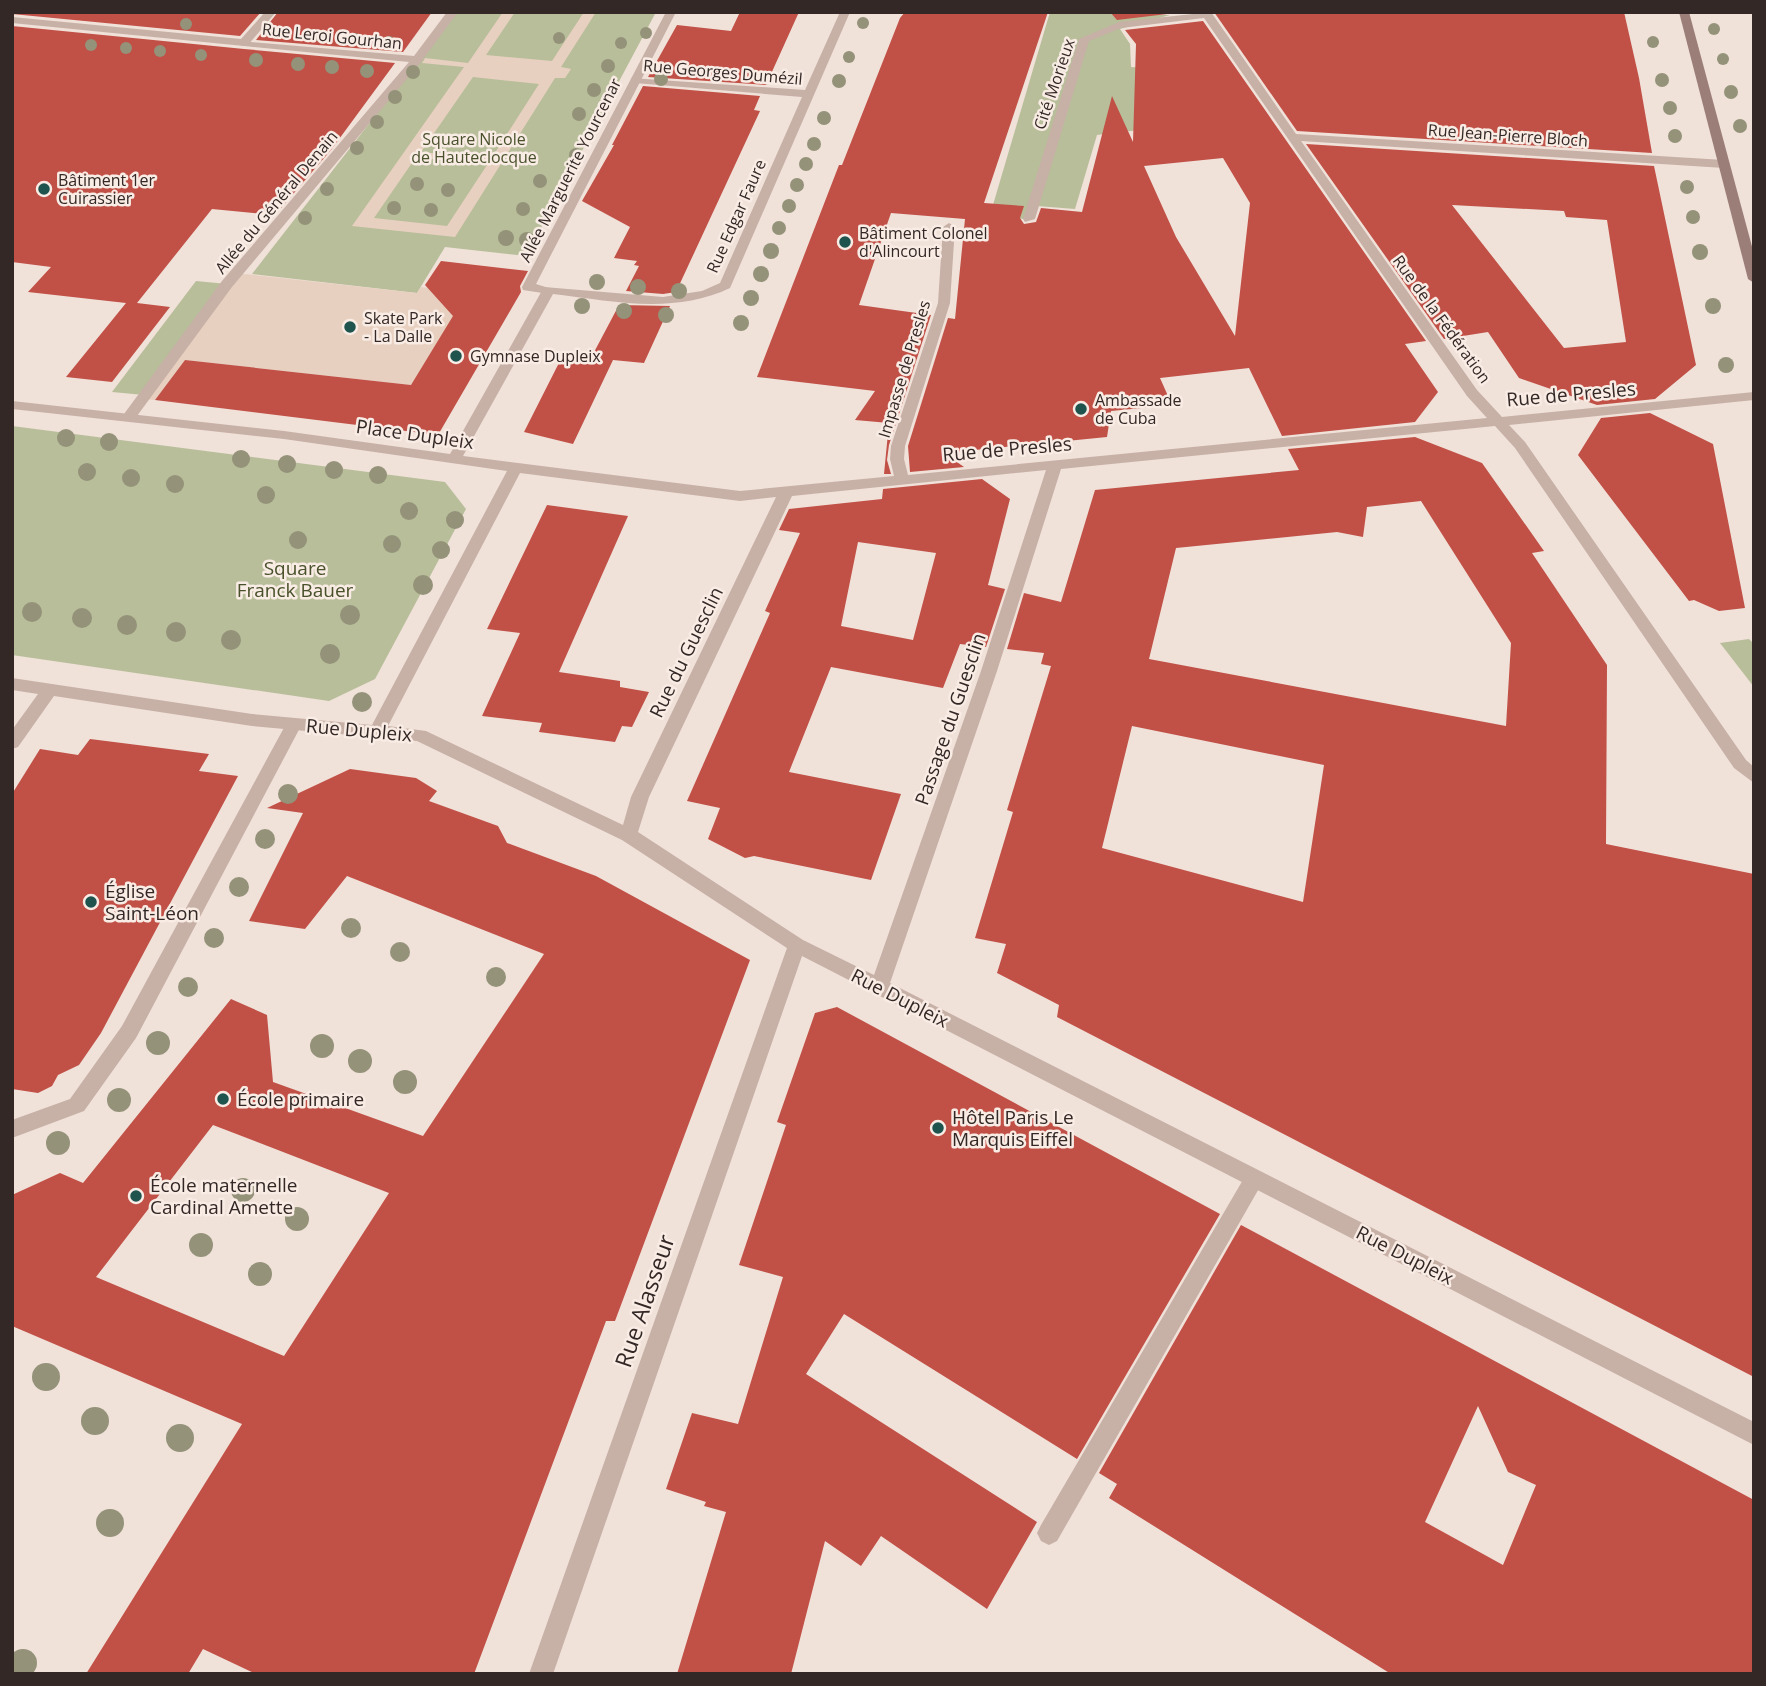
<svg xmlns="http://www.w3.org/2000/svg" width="1766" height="1686" viewBox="0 0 1766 1686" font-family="'Open Sans',sans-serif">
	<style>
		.green { fill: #b8be9a }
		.plaza { fill: #e8d0c0; fill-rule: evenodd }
		.building { fill: #c15046; fill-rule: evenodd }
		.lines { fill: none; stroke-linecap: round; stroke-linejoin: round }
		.service { fill: #c7b0a6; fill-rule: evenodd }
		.pedestrian { fill: #c7b0a6; fill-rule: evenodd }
		.minor { fill: #c7b0a6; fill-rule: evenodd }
		.secondary { fill: #9b7e77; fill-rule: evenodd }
		.tree { fill: #949279 }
		.poi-dot { fill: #1e534e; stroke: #f8ece5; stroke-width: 2.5 }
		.labels { text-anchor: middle; stroke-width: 5; stroke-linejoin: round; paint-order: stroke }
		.far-street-label { font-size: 16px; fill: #342826; stroke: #f8ece5 }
		.far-park-label { font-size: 16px; fill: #49512b; stroke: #f8ece5 }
		.far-poi-label { font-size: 16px; fill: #342826; stroke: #f8ece5; text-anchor: start }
		.street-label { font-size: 19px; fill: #342826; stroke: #f8ece5 }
		.park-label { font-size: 19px; fill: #49512b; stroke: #f8ece5 }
		.poi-label { font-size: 19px; fill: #342826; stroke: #f8ece5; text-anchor: start }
		.near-street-label { font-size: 23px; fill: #342826; stroke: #f8ece5 }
	</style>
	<rect width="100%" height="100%" fill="#f0e1d9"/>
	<g class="green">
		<polygon points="456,12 656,12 526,256 445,247 417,293 252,274"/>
		<polygon points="1050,12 1170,15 1120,29 1130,44 1131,67 1147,68 1190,124 1097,135 1075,209 1037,206 1024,219 990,215"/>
		<polygon points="196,281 227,284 144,395 112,392"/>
		<polygon points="12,426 445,482 466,509 375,679 329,701 12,655"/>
		<polygon points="1749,639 1754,644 1754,687 1720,643"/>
	</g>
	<g class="plaza">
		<path d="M 503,12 L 515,12 L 486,55 L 552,61 L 584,12 L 596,12 L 561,67 L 571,69 L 565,78 L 555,78 L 455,237 L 352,226 L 464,67 L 422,63 L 424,60 L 425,58 L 468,63 ZM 473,77 L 539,84 L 491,159 L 421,152 ZM 416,157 L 487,165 L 447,226 L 374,218 Z"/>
		<polygon points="235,273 417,293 421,287 472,294 411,385 185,360 155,400 141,399"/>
	</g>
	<g class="building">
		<polygon points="12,12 261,12 240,36 12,14"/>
		<polygon points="278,12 432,12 403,52 256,40"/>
		<polygon points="740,12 799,12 766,85 648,77 677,25 731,31"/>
		<path d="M 905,12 L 1048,12 L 984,203 L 1024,206 L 1020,218 L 1024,224 L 1036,222 L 1041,208 L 1082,212 L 1112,96 L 1133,142 L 1136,44 L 1125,30 L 1203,21 L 1426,341 L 1405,344 L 1438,392 L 1415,422 L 1282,436 L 1249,368 L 1160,378 L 1172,405 L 1111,411 L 1107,437 L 944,453 L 964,467 L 910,472 L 908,446 L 948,318 L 955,319 L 965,219 L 891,213 L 859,305 L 931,315 L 889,445 L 887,460 L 891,474 L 884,474 L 889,423 L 855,420 L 875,391 L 757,377 L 839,165 L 842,165 L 900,18 ZM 1223,158 L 1250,203 L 1235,336 L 1176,237 L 1144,166 Z"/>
		<polygon points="1110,12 1184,12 1117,20"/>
		<polygon points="1214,12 1624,12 1639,78 1652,153 1297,131"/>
		<polygon points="12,26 244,49 395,63 331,150 275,215 212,209 137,303 170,307 112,382 66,377 126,303 28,292 51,267 12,262"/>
		<polygon points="643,86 760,96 754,110 760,111 676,292 663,294 626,291 639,266 634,265 637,261 614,258 630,227 582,201 614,145 612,145"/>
		<path d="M 1306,144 L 1654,166 L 1696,365 L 1655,399 L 1597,405 L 1519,378 L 1488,332 L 1444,339 ZM 1452,205 L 1564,211 L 1566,217 L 1607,220 L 1626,342 L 1564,348 Z"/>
		<polygon points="441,261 528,271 520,286 521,292 438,435 155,400 185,360 411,385 453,316 425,285"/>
		<polygon points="619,305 670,306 644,363 613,360 573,444 524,432 564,353 592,356"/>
		<polygon points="1650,413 1713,444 1745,608 1719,611 1694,600 1689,601 1578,455 1601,418"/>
		<path d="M 1415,437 L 1482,463 L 1544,551 L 1532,553 L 1607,665 L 1606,844 L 1754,874 L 1754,1377 L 1057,1017 L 1059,1005 L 997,973 L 1006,944 L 975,938 L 1013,812 L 1007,810 L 1051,666 L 1041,664 L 1044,653 L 1007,649 L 1024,593 L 1061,602 L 1095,490 L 1299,470 L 1288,449 ZM 1421,501 L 1511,643 L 1506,726 L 1149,659 L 1176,548 L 1337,532 L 1363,537 L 1367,507 ZM 1132,726 L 1324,765 L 1303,902 L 1102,848 Z"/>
		<path d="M 982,479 L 1010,499 L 988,585 L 1005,589 L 986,647 L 960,644 L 943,688 L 831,667 L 789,772 L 901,794 L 871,880 L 754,856 L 745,858 L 708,839 L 720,808 L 687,801 L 770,613 L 765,611 L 800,533 L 779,530 L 789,509 L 882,499 L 883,489 ZM 858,542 L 936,553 L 913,640 L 841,626 Z"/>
		<polygon points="547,505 628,516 559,672 620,681 620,687 649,692 632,727 622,726 615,742 539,732 542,723 482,716 520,633 487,629"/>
		<polygon points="90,739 209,754 199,771 238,776 101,1033 79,1065 58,1075 52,1086 38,1093 12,1089 12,794 40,749 78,755"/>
		<path d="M 350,769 L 416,778 L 437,791 L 429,801 L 498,826 L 507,843 L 596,876 L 750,960 L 615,1321 L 606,1321 L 474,1674 L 256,1674 L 203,1649 L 188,1674 L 86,1674 L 242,1424 L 12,1326 L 12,1195 L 60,1173 L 83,1183 L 231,999 L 267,1015 L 273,1082 L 423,1136 L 544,954 L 347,876 L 305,929 L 249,921 L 303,813 L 267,808 ZM 213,1125 L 389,1193 L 284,1356 L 96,1277 Z"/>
		<polygon points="837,1007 1220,1214 1077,1459 844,1314 806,1374 1037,1522 987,1609 881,1536 861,1566 825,1541 791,1674 677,1674 726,1512 704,1506 706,1502 666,1489 692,1413 738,1424 783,1277 739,1265 786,1125 777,1122 815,1013"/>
		<path d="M 1241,1225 L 1754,1500 L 1754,1674 L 1391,1674 L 1109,1498 L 1117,1484 L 1099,1473 ZM 1478,1406 L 1508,1472 L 1536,1485 L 1503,1565 L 1425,1522 Z"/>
	</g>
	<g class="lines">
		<polygon class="service" points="1254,1170 1261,1173 1264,1179 1261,1185 1057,1541 1049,1545 1041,1541 1037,1533 1041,1525 1247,1173"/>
		<g class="pedestrian">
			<polygon points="447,12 458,12 421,62 232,287 134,420 124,420 124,414 222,281 409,62 244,46 240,45 240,41 414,56"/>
			<polygon points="666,12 676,12 536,284 555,290 549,294 523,290 522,287"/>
			<polygon points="294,718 302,724 136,1038 84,1111 12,1138 12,1120 70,1099 122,1026 286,724"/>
		</g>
		<g class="minor">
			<polygon points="265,12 276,12 248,45 244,46 12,23 12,17 241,39"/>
			<path d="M 840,12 L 850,12 L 730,288 C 673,315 613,301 553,294 L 463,456 L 740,491 L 894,476 L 890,459 L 891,446 L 938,303 L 943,227 L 949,223 L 955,227 L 950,303 L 905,446 L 904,459 L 908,475 L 1487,418 L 1467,396 L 1204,18 L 1121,28 L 1089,41 L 1035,219 L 1025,222 L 1023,219 L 1079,39 L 1119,22 L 1211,12 L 1296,134 L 1724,160 L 1730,164 L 1724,168 L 1301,141 L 1477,390 L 1502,417 L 1754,392 L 1754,400 L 1509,425 L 1525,442 L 1746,760 L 1754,767 L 1754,783 L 1734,768 L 1515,448 L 1495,426 L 1061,469 L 997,671 L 890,983 L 1754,1422 L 1754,1445 L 802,956 L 553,1674 L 529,1674 L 787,948 L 622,840 L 417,741 L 252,726 L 54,696 L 18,747 L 12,749 L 12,730 L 38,694 L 12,690 L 12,678 L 252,714 L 372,725 L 507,471 L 284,439 L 12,409 L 12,401 L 284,431 L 450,454 L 544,287 L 663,297 L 702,291 L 720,283 L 802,97 L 635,83 L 631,82 L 631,78 L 805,90 ZM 1046,470 L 981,671 L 874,975 L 803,940 L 638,832 L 649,797 L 792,496 ZM 520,473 L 740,501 L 776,497 L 631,797 L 623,825 L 426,731 L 388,726 Z"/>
		</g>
		<polygon class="secondary" points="1679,12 1689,12 1754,254 1754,283 1748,279"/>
	</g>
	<g class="tree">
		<circle cx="863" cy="23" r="6"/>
		<circle cx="186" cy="24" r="6"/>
		<circle cx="1714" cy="29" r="6"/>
		<circle cx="646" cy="33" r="6"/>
		<circle cx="320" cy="36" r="6"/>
		<circle cx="559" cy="38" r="6"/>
		<circle cx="355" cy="39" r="6"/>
		<circle cx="389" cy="42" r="6"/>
		<circle cx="1653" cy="42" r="6"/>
		<circle cx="621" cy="43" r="6"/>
		<circle cx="91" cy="45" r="6"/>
		<circle cx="126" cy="48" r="6"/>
		<circle cx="160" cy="51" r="6"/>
		<circle cx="201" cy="55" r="6"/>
		<circle cx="849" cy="57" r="6"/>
		<circle cx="1723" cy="59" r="6"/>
		<circle cx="256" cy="60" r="7"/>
		<circle cx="298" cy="64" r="7"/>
		<circle cx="608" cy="66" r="7"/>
		<circle cx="332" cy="67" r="7"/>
		<circle cx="367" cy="71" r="7"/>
		<circle cx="413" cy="72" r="7"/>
		<circle cx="661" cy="79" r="7"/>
		<circle cx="1662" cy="80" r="7"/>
		<circle cx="839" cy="81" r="7"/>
		<circle cx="594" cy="90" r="7"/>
		<circle cx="1731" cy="92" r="7"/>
		<circle cx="395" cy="97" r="7"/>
		<circle cx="1670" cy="108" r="7"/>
		<circle cx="579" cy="114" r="7"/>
		<circle cx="824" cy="118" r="7"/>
		<circle cx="377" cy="122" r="7"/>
		<circle cx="1740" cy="126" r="7"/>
		<circle cx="1675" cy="136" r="7"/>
		<circle cx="814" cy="144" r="7"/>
		<circle cx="357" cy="148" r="7"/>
		<circle cx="576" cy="155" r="7"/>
		<circle cx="806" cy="164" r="7"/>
		<circle cx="540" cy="181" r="7"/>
		<circle cx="417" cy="184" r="7"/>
		<circle cx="797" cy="185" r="7"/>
		<circle cx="1687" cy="187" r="7"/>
		<circle cx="327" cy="189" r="7"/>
		<circle cx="448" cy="190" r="7"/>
		<circle cx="789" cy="206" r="7"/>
		<circle cx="394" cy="208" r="7"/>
		<circle cx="523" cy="209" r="7"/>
		<circle cx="431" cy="210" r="7"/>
		<circle cx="1693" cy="217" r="7"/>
		<circle cx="305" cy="218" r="7"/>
		<circle cx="779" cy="228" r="7"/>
		<circle cx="506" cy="238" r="8"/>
		<circle cx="527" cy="240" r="8"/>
		<circle cx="771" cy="251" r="8"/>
		<circle cx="1700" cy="252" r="8"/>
		<circle cx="761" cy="274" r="8"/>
		<circle cx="597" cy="282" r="8"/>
		<circle cx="638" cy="287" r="8"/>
		<circle cx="679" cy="291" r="8"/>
		<circle cx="751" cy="298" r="8"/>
		<circle cx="582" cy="306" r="8"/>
		<circle cx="1713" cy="306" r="8"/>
		<circle cx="624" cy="311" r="8"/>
		<circle cx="666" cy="315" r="8"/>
		<circle cx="741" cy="323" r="8"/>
		<circle cx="1726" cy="365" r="8"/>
		<circle cx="66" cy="438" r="9"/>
		<circle cx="109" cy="442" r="9"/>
		<circle cx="241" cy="459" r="9"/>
		<circle cx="287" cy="464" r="9"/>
		<circle cx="334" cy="470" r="9"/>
		<circle cx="87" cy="472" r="9"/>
		<circle cx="378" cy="475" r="9"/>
		<circle cx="131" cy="478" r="9"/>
		<circle cx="175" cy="484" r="9"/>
		<circle cx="266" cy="495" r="9"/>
		<circle cx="409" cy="511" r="9"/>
		<circle cx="455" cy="520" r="9"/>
		<circle cx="298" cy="540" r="9"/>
		<circle cx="392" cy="544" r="9"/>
		<circle cx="441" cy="550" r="9"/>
		<circle cx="423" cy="585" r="10"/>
		<circle cx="32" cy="612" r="10"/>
		<circle cx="350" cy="615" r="10"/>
		<circle cx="82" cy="618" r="10"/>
		<circle cx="127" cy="625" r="10"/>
		<circle cx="176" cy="632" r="10"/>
		<circle cx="231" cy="640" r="10"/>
		<circle cx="330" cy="654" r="10"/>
		<circle cx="362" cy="702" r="10"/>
		<circle cx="288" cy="794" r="10"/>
		<circle cx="265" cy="839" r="10"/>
		<circle cx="239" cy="887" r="10"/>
		<circle cx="351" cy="928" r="10"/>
		<circle cx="214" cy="938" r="10"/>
		<circle cx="400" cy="952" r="10"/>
		<circle cx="496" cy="977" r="10"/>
		<circle cx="188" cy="987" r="10"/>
		<circle cx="158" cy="1043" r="12"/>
		<circle cx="322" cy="1046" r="12"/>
		<circle cx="360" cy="1061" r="12"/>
		<circle cx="405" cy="1082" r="12"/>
		<circle cx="119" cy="1100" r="12"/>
		<circle cx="58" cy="1143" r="12"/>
		<circle cx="243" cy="1190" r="12"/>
		<circle cx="297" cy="1219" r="12"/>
		<circle cx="201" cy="1245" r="12"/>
		<circle cx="260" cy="1274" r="12"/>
		<circle cx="46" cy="1377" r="14"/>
		<circle cx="95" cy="1421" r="14"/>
		<circle cx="180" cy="1438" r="14"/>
		<circle cx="110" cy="1523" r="14"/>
		<circle cx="23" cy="1663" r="14"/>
	</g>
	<g class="poi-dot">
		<circle cx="44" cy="189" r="7"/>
		<circle cx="845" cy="242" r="7"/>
		<circle cx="350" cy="327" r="7"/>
		<circle cx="456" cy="356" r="7"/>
		<circle cx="1081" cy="409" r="7"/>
		<circle cx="91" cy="902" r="7"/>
		<circle cx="223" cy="1099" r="7"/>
		<circle cx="938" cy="1128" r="7"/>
		<circle cx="136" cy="1196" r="7"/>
	</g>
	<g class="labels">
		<g class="far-street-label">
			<text transform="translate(332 36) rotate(6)" y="6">Rue Leroi Gourhan</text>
			<text transform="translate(723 72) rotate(5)" y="6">Rue Georges Dumézil</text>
			<text transform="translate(1054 84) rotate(-71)" y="6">Cité Morieux</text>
			<text transform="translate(1508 135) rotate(4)" y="6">Rue Jean-Pierre Bloch</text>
			<text transform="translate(570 170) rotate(-63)" y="6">Allée Marguerite Yourcenar</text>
			<text transform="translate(276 202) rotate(-50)" y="6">Allée du Général Denain</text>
			<text transform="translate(736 216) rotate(-66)" y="6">Rue Edgar Faure</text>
			<text transform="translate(1442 319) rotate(54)" y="6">Rue de la Fédération</text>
			<text transform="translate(904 369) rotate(-73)" y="6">Impasse de Presles</text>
		</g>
		<g class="far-park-label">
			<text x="474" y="145">Square Nicole<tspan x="474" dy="18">de Hauteclocque</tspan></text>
		</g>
		<g class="far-poi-label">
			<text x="58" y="186">Bâtiment 1er<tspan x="58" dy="18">Cuirassier</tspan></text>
			<text x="859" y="239">Bâtiment Colonel<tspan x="859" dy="18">d'Alincourt</tspan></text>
			<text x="364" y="324">Skate Park<tspan x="364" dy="18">- La Dalle</tspan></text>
			<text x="470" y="362">Gymnase Dupleix</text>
			<text x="1095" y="406">Ambassade<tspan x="1095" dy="18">de Cuba</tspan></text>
		</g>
		<g class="street-label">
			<text transform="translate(1571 394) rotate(-5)" y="7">Rue de Presles</text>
			<text transform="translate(415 434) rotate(8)" y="7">Place Dupleix</text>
			<text transform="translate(1007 449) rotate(-5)" y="7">Rue de Presles</text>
			<text transform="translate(686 652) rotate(-64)" y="7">Rue du Guesclin</text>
			<text transform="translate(950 719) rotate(-71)" y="7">Passage du Guesclin</text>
			<text transform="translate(359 730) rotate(5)" y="7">Rue Dupleix</text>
			<text transform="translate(900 998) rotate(27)" y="7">Rue Dupleix</text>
			<text transform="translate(1405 1255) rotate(27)" y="7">Rue Dupleix</text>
		</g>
		<g class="park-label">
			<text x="295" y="575">Square<tspan x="295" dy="22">Franck Bauer</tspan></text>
		</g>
		<g class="poi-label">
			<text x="105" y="898">Église<tspan x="105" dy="22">Saint-Léon</tspan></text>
			<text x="237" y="1106">École primaire</text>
			<text x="952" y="1124">Hôtel Paris Le<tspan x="952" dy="22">Marquis Eiffel</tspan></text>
			<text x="150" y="1192">École maternelle<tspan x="150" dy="22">Cardinal Amette</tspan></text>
		</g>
		<g class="near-street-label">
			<text transform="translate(645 1301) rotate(-71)" y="8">Rue Alasseur</text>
		</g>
	</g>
	<rect width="1766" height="1686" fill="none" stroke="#342826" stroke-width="28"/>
</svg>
